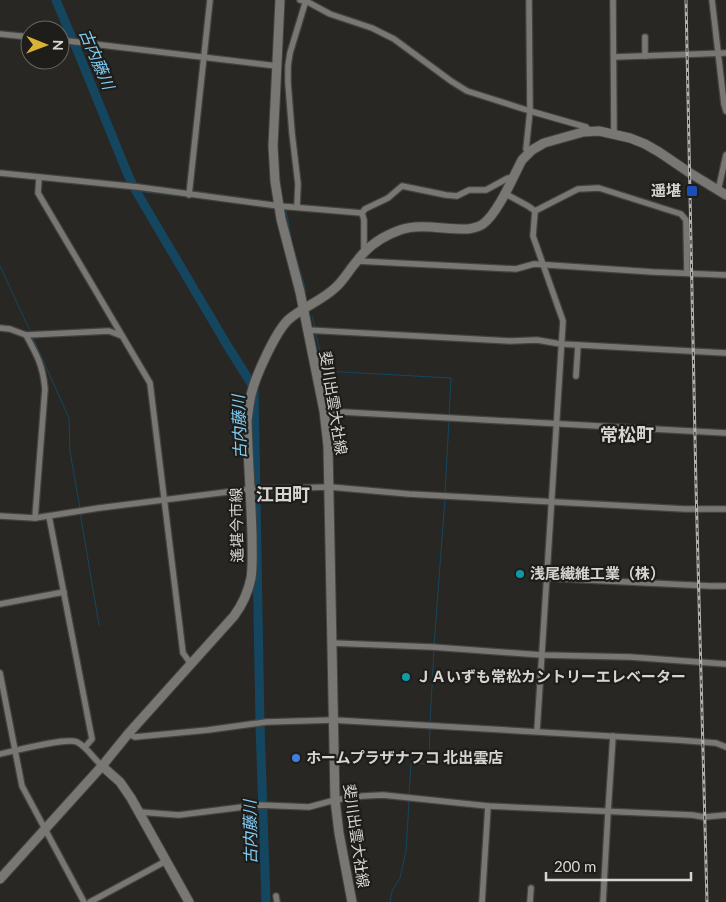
<svg xmlns="http://www.w3.org/2000/svg" width="726" height="902" viewBox="0 0 726 902" font-family="Lato,'Noto Sans JP',sans-serif">
	<style>
		.lines { fill: none; stroke-linecap: round; stroke-linejoin: round }
		.stream { stroke: #14475f; stroke-width: 1 }
		.river { stroke: #14475f; stroke-width: 9 }
		.street-casing { stroke: #444340; stroke-width: 8 }
		.secondary-casing { stroke: #444340; stroke-width: 11 }
		.street { stroke: #797773; stroke-width: 5.5 }
		.secondary { stroke: #797773; stroke-width: 9 }
		.rail-casing { stroke: #b1b0ae; stroke-width: 3 }
		.rail { stroke: #1f1d1a; stroke-width: 1; stroke-dasharray: 4; stroke-linecap: butt }
		.transit-dot { fill: #1a4fb4; stroke: #1f1d1a; stroke-width: 2 }
		.culture-dot { fill: #0f9aa8; stroke: #1f1d1a; stroke-width: 2 }
		.shop-dot { fill: #3f7fe0; stroke: #1f1d1a; stroke-width: 2 }
		.labels { text-anchor: middle; stroke-width: 4.5; stroke-linejoin: round; paint-order: stroke }
		.poi-label { font-size: 15px; font-weight: bold; fill: #d6d5d3; stroke: #1f1d1a; text-anchor: start }
		.street-label { font-size: 15px; fill: #d6d5d3; stroke: #1f1d1a }
		.water-label { font-size: 16px; font-style: italic; fill: #81cff9; stroke: #1f1d1a }
		.quarter-label { font-size: 18px; font-weight: bold; fill: #d6d5d3; stroke: #1f1d1a }
	</style>
	<rect width="100%" height="100%" fill="#282723"/>
	<g class="lines">
		<g class="stream">
			<polyline points="136,191 187,197"/>
			<polyline points="191,197 246,204"/>
			<polyline points="286,210 292,243"/>
			<polyline points="293,246 306,291"/>
			<polyline points="0,266 31,333"/>
			<polyline points="312,316 315,327"/>
			<polyline points="316,334 324,371 451,378 449,416"/>
			<polyline points="32,336 69,418 70,452 80,508"/>
			<polyline points="445,494 449,420"/>
			<polyline points="80,512 99,625"/>
			<polyline points="434,646 445,498"/>
			<polyline points="430,723 434,650"/>
			<polyline points="409,795 411,763 429,764 430,727"/>
			<polyline points="390,902 392,891 400,878 406,851 409,801"/>
		</g>
		<polyline class="river" points="56,0 80,57 128,175 136,191 227,345 254,388 260,725 266,902"/>
		<g class="street-casing">
			<g id="street">
				<polyline points="300,0 306,1 330,14 372,28 394,39 451,81 467,91 530,111 586,127 590,131"/>
				<polyline points="613,0 614,135"/>
				<polyline points="712,0 724,104 726,111"/>
				<polyline points="0,34 30,37"/>
				<polyline points="645,37 645,56"/>
				<polyline points="60,40 277,66"/>
				<polyline points="614,57 726,53"/>
				<polyline points="528,153 526,149 530,111 529,0"/>
				<polyline points="0,173 138,187 279,206 362,213 365,209 388,198 402,186 446,195 457,196 469,190 486,190 508,178 512,178"/>
				<polyline points="39,178 38,193 150,383 183,653 191,664"/>
				<polyline points="718,191 726,155"/>
				<polyline points="504,193 528,206 535,211 533,236 563,321 537,731"/>
				<polyline points="189,195 210,0"/>
				<polyline points="297,207 298,184 292,133 288,83 288,66 290,53 306,0"/>
				<polyline points="535,211 578,189 599,188 681,214 686,220 687,273"/>
				<polyline points="362,213 364,220 364,252"/>
				<polyline points="357,261 516,269 534,264 653,272 726,275"/>
				<polyline points="0,328 10,329 26,335 109,331 122,336"/>
				<polyline points="307,330 510,341 537,340 561,344 726,353"/>
				<path d="M 26,335 C 37,355 43,366 45,389 L 35,518"/>
				<polyline points="576,376 578,345"/>
				<polyline points="324,411 726,433"/>
				<polyline points="0,516 35,518 99,508 251,489 330,487 409,494 685,509 726,509"/>
				<polyline points="49,516 92,739 85,747"/>
				<polyline points="546,578 710,586 726,586"/>
				<polyline points="0,604 64,592"/>
				<polyline points="332,643 432,647 542,655 630,657 726,664"/>
				<polyline points="0,673 22,786 84,902"/>
				<polyline points="128,734 135,737 208,730 266,722 333,720 677,740 716,743 726,747"/>
				<path d="M 0,754 C 14,751 66,737 77,742 C 87,747 93,758 102,766"/>
				<polyline points="139,812 179,815 259,805 309,807 335,800 363,796 383,795 488,806 692,815 704,817 726,815"/>
				<polyline points="276,896 277,902"/>
				<polyline points="90,902 166,861"/>
				<polyline points="482,902 488,806"/>
				<polyline points="530,902 531,888"/>
				<polyline points="603,902 608,812 613,736"/>
			</g>
		</g>
		<g class="secondary-casing">
			<g id="secondary">
				<polyline points="280,0 273,146 275,181 281,219 300,292 324,411 328,446 335,800 339,833 352,902"/>
				<polyline points="102,766 120,782 131,798 189,902"/>
				<path d="M 0,879 L 102,766 L 128,734 L 234,616 C 242,605 248,593 251,578 C 253,565 252,550 252,536 C 251,498 248,460 247,421 C 248,413 249,404 251,395 C 255,377 275,333 288,320 C 303,307 321,301 335,288 C 344,280 349,270 357,261 C 367,247 383,236 400,230 C 421,223 446,230 468,229 C 474,228 479,227 483,224 C 498,213 513,177 522,160 L 532,150 L 544,143 L 583,132 L 599,131 L 630,138 L 645,144 L 659,152 L 690,173 L 726,195"/>
			</g>
		</g>
		<use href="#street" class="street"/>
		<use href="#secondary" class="secondary"/>
		<g class="rail-casing">
			<polyline id="rail" points="686,0 696,486 707,902"/>
		</g>
		<use href="#rail" class="rail"/>
	</g>
	<rect class="transit-dot" x="686" y="185" width="12" height="12" rx="2.5"/>
	<g class="culture-dot">
		<circle cx="520" cy="574" r="5"/>
		<circle cx="406" cy="677" r="5"/>
	</g>
	<circle class="shop-dot" cx="296" cy="758" r="5"/>
	<g class="labels">
		<g class="poi-label">
			<text x="681" y="196" text-anchor="end">遥堪</text>
			<text x="530" y="579">浅尾繊維工業（株）</text>
			<text x="416" y="682">ＪＡいずも常松カントリーエレベーター</text>
			<text x="306" y="763">ホームプラザナフコ 北出雲店</text>
		</g>
		<g class="street-label">
			<text transform="translate(333 403) rotate(81)" y="5">斐川出雲大社線</text>
			<text transform="translate(237 525) rotate(-91)" y="5">遙堪今市線</text>
			<text transform="translate(356 836) rotate(82)" y="5">斐川出雲大社線</text>
		</g>
		<g class="water-label">
			<text transform="translate(97 59) rotate(67)" y="6">古内藤川</text>
			<text transform="translate(239 427) rotate(-92)" y="6">古内藤川</text>
			<text transform="translate(250 832) rotate(-91)" y="6">古内藤川</text>
		</g>
		<g class="quarter-label">
			<text x="627" y="441">常松町</text>
			<text x="283" y="501">江田町</text>
		</g>
	</g>
	<g transform="translate(45 45) rotate(91)"><circle r="24" fill="#1f1d1a" stroke="#686764"/>
	<path d="M0-4L9 19L0 12L-9 19Z" fill="#d9b334"/>
	<text y="-8" font-size="14" font-weight="bold" text-anchor="middle" fill="#d6d5d3">N</text>
	</g>
	<path d="M546 872v8h145v-8" fill="none" stroke="#d6d5d3" stroke-width="2.5"/>
	<text x="554" y="872" font-size="15" fill="#d6d5d3" stroke="#1f1d1a" stroke-width="4" paint-order="stroke">200 m</text>
</svg>
